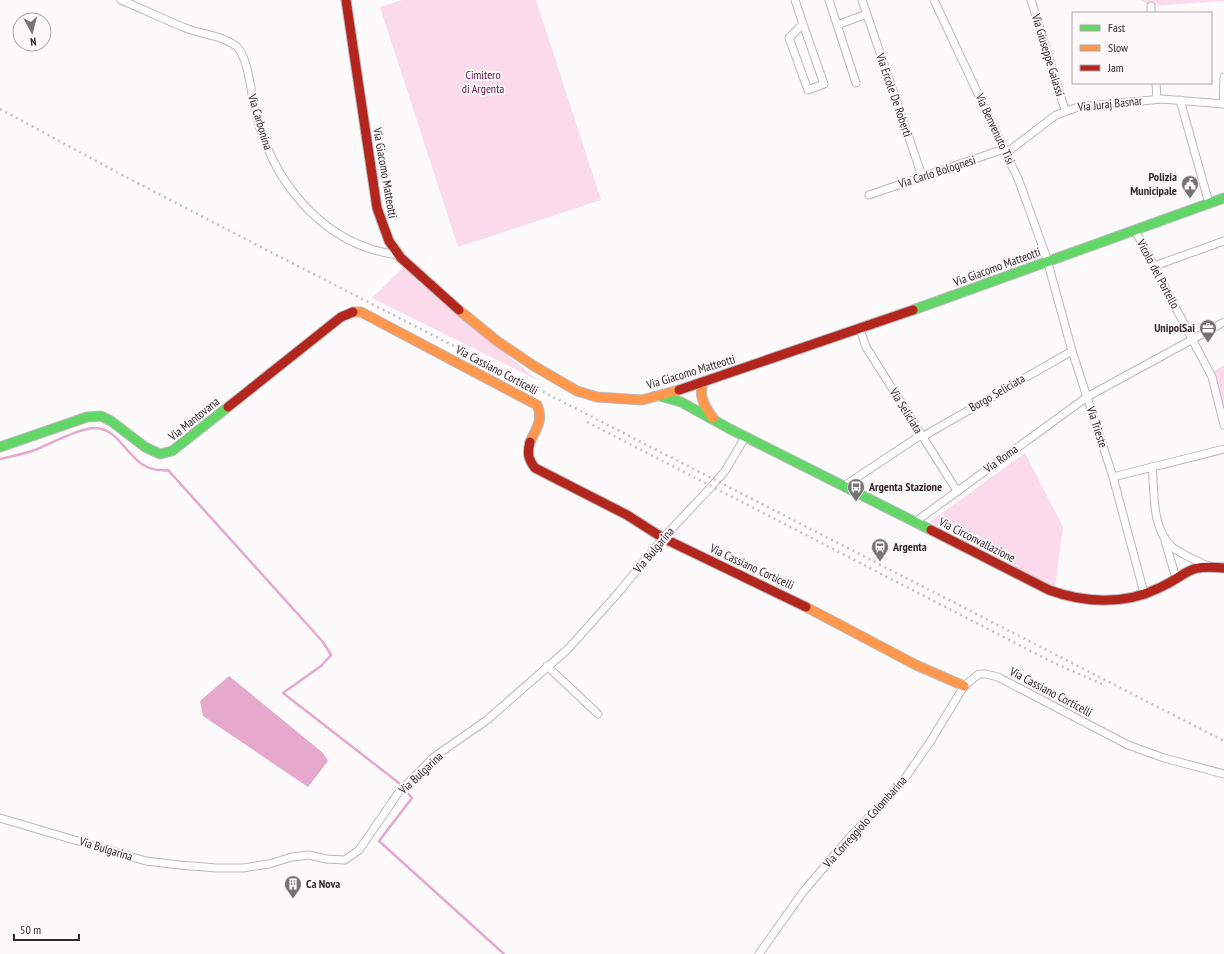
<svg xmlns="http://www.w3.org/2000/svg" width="1224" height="954" viewBox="0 0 1224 954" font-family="'PT Sans Narrow',sans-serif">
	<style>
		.green { fill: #fbdaec }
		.water { fill: #e6a8cd }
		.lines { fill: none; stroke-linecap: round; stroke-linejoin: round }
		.stream { stroke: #e6a8cd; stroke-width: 2.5 }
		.street-casing { stroke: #bdb8bb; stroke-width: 9 }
		.fast-casing { stroke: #bdb8bb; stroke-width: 11 }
		.slow-casing { stroke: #bdb8bb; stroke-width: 11 }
		.jam-casing { stroke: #bdb8bb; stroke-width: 11 }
		.street { stroke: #fffefe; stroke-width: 7 }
		.fast { stroke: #63d668; stroke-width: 9 }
		.slow { stroke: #ff974d; stroke-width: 9 }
		.jam { stroke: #b3261e; stroke-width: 9 }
		.rail { stroke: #c2c1c1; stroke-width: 2.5; stroke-dasharray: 2 4; stroke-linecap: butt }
		.labels { text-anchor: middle; stroke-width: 4; stroke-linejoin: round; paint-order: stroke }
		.street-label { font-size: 12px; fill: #30282c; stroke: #fdf9fb }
		.park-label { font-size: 12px; fill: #601347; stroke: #fdf9fb }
		.poi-label { font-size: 12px; font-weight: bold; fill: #30282c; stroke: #fdf9fb; text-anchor: start }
	</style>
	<rect width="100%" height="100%" fill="#fcfafb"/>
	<g class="green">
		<polygon points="402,0 536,0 601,200 458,247 380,7"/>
		<polygon points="1140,0 1224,0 1224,1 1151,6"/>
		<polygon points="404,267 537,380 372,298"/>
		<polygon points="1224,365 1224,414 1212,372"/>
		<polygon points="1025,453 1063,527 1055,587 930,522"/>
	</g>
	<polygon class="water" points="229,676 323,753 328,761 308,787 203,716 200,701"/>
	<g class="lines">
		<path class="stream" d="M 0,459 C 12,456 24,454 35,450 C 50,444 82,427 96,428 C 126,430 128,474 168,470 L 323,642 L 331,655 L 321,666 L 283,693 L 399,783 L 412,798 L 379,841 L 504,954"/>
		<g class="street-casing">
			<g id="street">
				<path d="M 121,0 C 143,9 165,20 188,29 C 203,34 223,36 236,46 C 248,56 251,91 254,106 C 270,179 321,245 398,255"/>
				<polyline points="795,0 803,24 824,84 808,90 789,38 803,24"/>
				<polyline points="829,0 856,83"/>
				<polyline points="862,0 922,176"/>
				<polyline points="934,0 1019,181 1046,256 1072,351 1113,477 1144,593"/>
				<polyline points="1031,0 1065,110"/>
				<polyline points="1151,6 1151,13"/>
				<polyline points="837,25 867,14"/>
				<polyline points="1156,83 1157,99"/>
				<polyline points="1180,100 1209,203"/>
				<polyline points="1223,104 1224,77"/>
				<polyline points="1006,153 1056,115 1078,107 1162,99 1224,104"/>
				<polyline points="869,195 1004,149"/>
				<polyline points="1135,230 1212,377 1224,425"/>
				<polyline points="1154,266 1224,241"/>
				<polyline points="860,329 866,347 957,491"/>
				<polyline points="922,437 1072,351"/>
				<path d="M 1152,467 C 1155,493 1151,528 1172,547 C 1182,555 1196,560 1208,566"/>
				<polyline points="1113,477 1224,449"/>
				<polyline points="844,486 921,435"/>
				<polyline points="915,522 1087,397 1224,322"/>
				<polyline points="1165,541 1176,578"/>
				<polyline points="547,666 598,714"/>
				<polyline points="0,818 146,861 179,865 217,868 243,868 269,864 292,857 309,855 326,859 345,860 359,850 399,792 434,757 487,720 568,649 619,592 663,538 711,487 725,471 746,436"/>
				<polyline points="759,954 803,892 849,838 901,784 932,739 964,686 979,674 986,674 998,677 1128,745 1164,758 1224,774"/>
			</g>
		</g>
		<g class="fast-casing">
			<g id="fast">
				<polyline points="913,310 1224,198"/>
				<polyline points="660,396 681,402 730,429 931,530"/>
				<polyline points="0,447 87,417 101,416 111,421 145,447 160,454 172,451 228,407"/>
			</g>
		</g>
		<g class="slow-casing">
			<g id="slow">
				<polyline points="459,310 497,341 534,366 577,391 597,397 642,400 679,390"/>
				<path d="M 353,312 L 361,312 L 537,405 C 544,419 536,429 530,442"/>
				<path d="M 703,382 C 698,396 705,407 713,418"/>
				<polyline points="806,607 916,665 964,686"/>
			</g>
		</g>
		<g class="jam-casing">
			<g id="jam">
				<polyline points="346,0 377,208 389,241 401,258 459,310"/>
				<polyline points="679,390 913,310"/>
				<polyline points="228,407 341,317 353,312"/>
				<path d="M 530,442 C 527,453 528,459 535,468 L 627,515 L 663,538 L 806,607"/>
				<path d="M 931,530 L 1049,590 C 1084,603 1125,605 1159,588 C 1190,574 1185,564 1224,568"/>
			</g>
		</g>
		<use href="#street" class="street"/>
		<use href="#fast" class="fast"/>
		<use href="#slow" class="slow"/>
		<use href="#jam" class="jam"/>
		<g class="rail">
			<polyline points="0,109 124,176 294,264 1224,741"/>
			<polyline points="587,422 1052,662 1104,685"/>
		</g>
	</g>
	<defs>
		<g id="civic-pin" transform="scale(0.9)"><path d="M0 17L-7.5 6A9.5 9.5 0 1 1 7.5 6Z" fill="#777274" stroke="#fdf9fb"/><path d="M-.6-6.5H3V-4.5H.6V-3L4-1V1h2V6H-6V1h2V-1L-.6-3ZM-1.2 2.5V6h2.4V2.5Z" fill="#fff"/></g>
		<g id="office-pin" transform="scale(0.9)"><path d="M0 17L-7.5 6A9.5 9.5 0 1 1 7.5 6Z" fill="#777274" stroke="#fdf9fb"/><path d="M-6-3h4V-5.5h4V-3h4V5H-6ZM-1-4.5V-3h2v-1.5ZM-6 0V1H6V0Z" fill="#fff"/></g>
		<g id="bus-pin" transform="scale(0.9)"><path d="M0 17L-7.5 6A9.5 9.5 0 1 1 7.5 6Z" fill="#777274" stroke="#fdf9fb"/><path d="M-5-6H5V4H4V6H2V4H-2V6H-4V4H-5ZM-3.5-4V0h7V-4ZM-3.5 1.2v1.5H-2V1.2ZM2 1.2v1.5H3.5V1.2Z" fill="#fff"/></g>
		<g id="station-pin" transform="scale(0.9)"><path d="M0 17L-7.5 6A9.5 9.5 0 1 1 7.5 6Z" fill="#777274" stroke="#fdf9fb"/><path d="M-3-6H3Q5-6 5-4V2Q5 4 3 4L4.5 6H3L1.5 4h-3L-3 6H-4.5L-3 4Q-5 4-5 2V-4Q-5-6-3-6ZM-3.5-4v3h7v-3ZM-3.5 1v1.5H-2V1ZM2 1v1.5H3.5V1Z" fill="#fff"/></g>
		<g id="building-pin" transform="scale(0.9)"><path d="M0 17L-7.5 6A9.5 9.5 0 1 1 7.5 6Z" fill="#777274" stroke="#fdf9fb"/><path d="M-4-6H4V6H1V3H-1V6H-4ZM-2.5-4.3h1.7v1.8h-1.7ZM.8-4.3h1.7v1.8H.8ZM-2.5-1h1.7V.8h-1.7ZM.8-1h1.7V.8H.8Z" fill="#fff"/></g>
	</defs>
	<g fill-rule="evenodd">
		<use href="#civic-pin" x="1190" y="184"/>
		<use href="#office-pin" x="1208" y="328"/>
		<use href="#bus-pin" x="856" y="487"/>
		<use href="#station-pin" x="880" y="547"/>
		<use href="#building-pin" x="293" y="884"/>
	</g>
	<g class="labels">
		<g class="street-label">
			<text transform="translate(1048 55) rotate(73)" y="4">Via Giuseppe Galassi</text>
			<text transform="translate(894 95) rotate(71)" y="4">Via Ercole De Roberti</text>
			<text transform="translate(1110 104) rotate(-6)" y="4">Via Juraj Basnar</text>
			<text transform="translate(260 122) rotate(73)" y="4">Via Carbonina</text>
			<text transform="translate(995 129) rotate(65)" y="4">Via Benvenuto Tisi</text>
			<text transform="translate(937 172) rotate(-18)" y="4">Via Carlo Bolognesi</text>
			<text transform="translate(385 173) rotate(80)" y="4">Via Giacomo Matteotti</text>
			<text transform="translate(997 267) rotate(-20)" y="4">Via Giacomo Matteotti</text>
			<text transform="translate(1158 274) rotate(62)" y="4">Vicolo del Portello</text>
			<text transform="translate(497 370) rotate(28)" y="4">Via Cassiano Corticelli</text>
			<text transform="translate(691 372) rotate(-17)" y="4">Via Giacomo Matteotti</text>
			<text transform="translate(997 393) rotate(-30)" y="4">Borgo Seliciata</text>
			<text transform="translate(906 411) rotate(58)" y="4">Via Seliciata</text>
			<text transform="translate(194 419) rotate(-39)" y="4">Via Mantovana</text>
			<text transform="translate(1097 427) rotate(72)" y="4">Via Trieste</text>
			<text transform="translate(1001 459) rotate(-36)" y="4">Via Roma</text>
			<text transform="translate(977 540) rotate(27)" y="4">Via Circonvallazione</text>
			<text transform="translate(654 550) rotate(-50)" y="4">Via Bulgarina</text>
			<text transform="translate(752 567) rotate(25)" y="4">Via Cassiano Corticelli</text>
			<text transform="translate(1051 692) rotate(28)" y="4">Via Cassiano Corticelli</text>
			<text transform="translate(421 773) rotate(-43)" y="4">Via Bulgarina</text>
			<text transform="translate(865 822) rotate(-48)" y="4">Via Correggiolo Colombarina</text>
			<text transform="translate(106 849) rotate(17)" y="4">Via Bulgarina</text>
		</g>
		<g class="park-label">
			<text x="483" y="79">Cimitero<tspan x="483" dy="14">di Argenta</tspan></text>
		</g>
		<g class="poi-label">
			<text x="1177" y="181" text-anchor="end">Polizia<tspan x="1177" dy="14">Municipale</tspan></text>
			<text x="1195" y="332" text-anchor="end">UnipolSai</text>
			<text x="869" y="491">Argenta Stazione</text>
			<text x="893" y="551">Argenta</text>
			<text x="306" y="888">Ca Nova</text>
		</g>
	</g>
	<rect x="1072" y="12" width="140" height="72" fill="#fdf9fb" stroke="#aba5a8"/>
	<rect x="1080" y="25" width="20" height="6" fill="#63d668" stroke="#aba5a8"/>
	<text x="1108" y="32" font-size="12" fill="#30282c">Fast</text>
	<rect x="1080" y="45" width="20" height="6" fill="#ff974d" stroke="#aba5a8"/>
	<text x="1108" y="52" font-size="12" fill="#30282c">Slow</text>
	<rect x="1080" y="65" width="20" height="6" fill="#b3261e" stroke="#aba5a8"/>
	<text x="1108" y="72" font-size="12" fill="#30282c">Jam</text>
	<g transform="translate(32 32) rotate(173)"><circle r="19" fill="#fdf9fb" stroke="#aba5a8"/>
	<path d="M0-3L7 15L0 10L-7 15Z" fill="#777274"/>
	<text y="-6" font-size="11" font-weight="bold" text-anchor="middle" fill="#30282c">N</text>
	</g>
	<path d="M14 934v6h65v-6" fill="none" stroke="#30282c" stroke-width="2"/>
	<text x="20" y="934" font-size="12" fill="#30282c" stroke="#fdf9fb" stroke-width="3" paint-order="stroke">50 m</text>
</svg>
